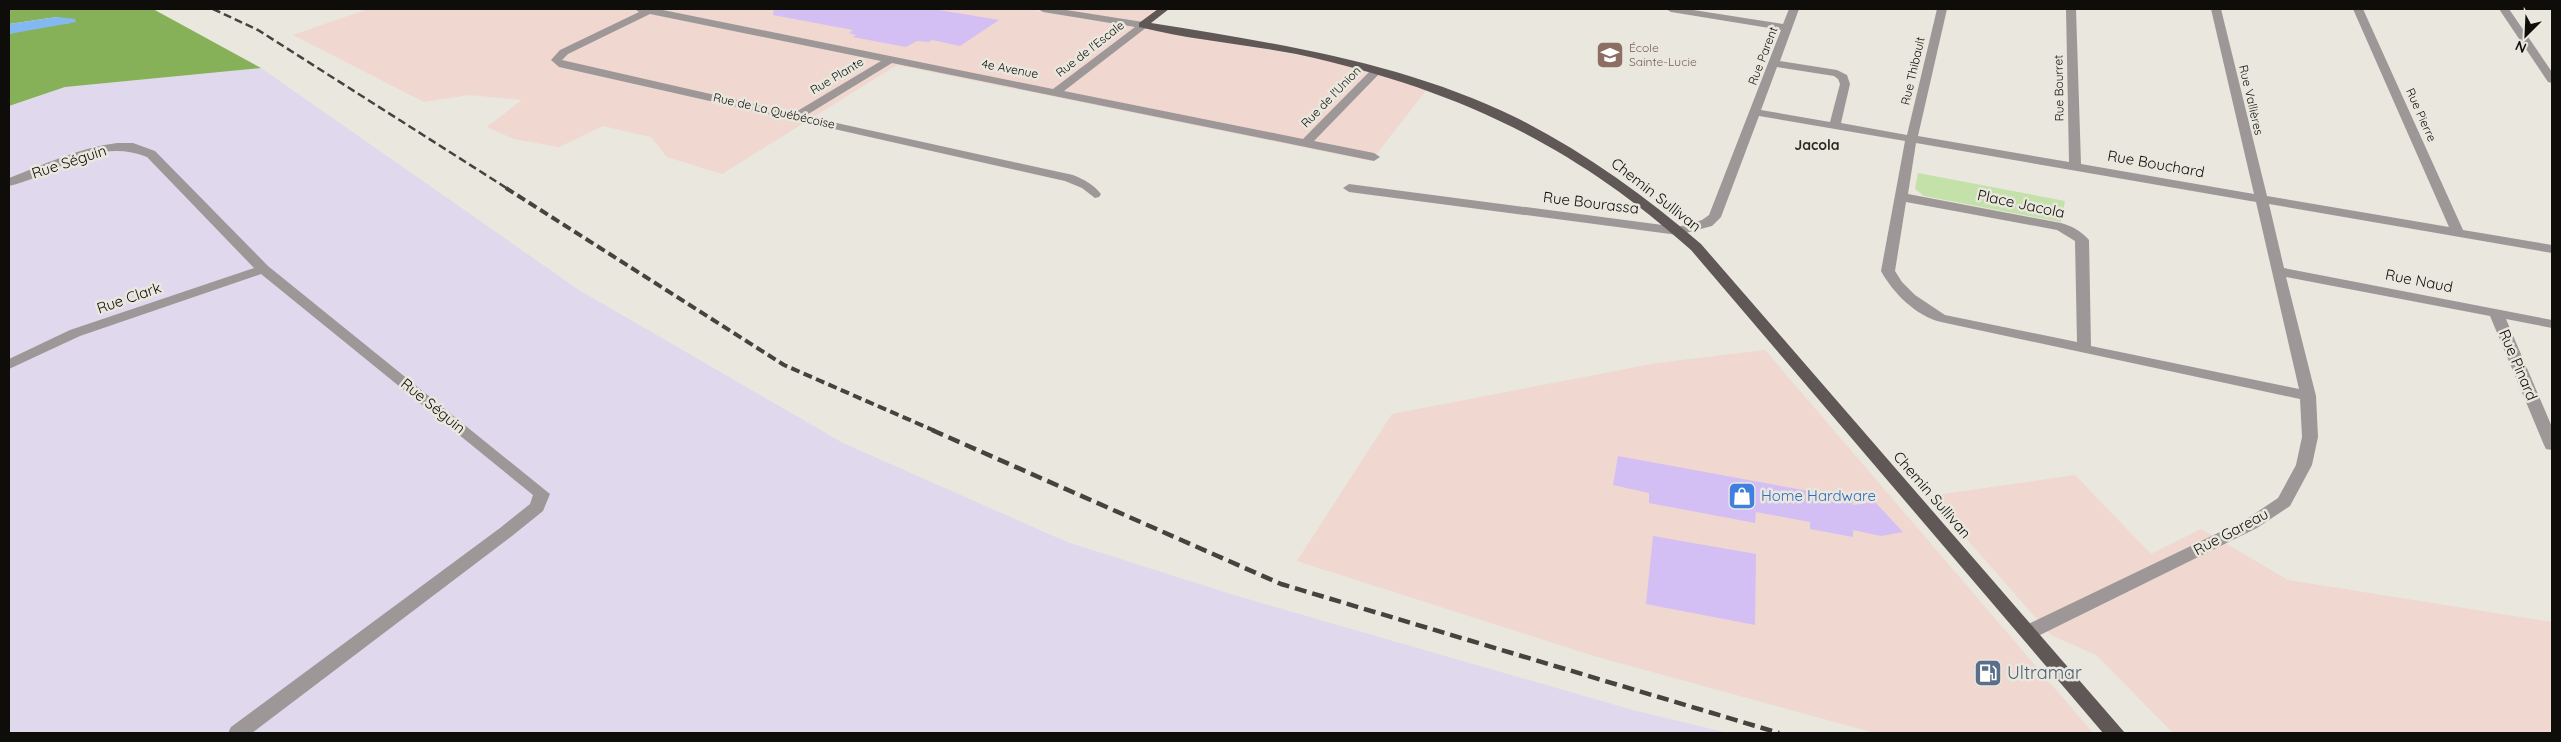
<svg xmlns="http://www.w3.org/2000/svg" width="2561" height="742" viewBox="0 0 2561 742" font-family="Quicksand,sans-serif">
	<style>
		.commercial { fill: #f0d7d0 }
		.industrial { fill: #e0d9ee }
		.green { fill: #c5e1aa }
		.forest { fill: #87b159 }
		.water { fill: #84b8f3 }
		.building { fill: #d3bff4 }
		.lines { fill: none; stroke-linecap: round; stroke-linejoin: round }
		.minor { fill: #9d9897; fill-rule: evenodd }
		.major { fill: #605856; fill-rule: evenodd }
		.rail-far2 { stroke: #44433e; stroke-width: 2.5; stroke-dasharray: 8 4; stroke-linecap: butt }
		.rail-far1 { stroke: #44433e; stroke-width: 4; stroke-dasharray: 9 4.5; stroke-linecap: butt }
		.rail { stroke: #44433e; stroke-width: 4.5; stroke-dasharray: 12 6; stroke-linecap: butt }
		.labels { text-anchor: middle; stroke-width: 5; stroke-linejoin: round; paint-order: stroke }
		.far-education-label { font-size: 12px; fill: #785e54; stroke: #e9e7de; text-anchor: start }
		.far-street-label { font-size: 12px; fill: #0e0d0a; stroke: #e9e7de }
		.far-neighbourhood-label { font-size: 14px; font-weight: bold; fill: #2b2922; stroke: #e9e7de }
		.street-label { font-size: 15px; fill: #0e0d0a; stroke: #e9e7de }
		.shop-label { font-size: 15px; fill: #366cbe; stroke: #e9e7de; text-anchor: start }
		.near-service-label { font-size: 18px; fill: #4e5e75; stroke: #e9e7de; text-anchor: start }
	</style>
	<rect width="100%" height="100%" fill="#e9e7de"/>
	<g class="commercial">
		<polygon points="368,9 1027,9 1051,13 1057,9 1158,9 1137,25 1360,67 1428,88 1371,161 897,65 722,174 667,157 651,137 603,126 559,147 514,139 487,127 522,100 469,95 424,102 293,35"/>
		<polygon points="1765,350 2093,733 1875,733 1594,656 1297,561 1392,414 1657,363"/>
		<polygon points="2075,475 2151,554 2201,529 2288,580 2552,622 2552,733 2173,733 2096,655 2051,635 1929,496"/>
	</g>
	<polygon class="industrial" points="261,68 579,290 843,443 1067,542 1234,595 1633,710 1728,733 9,733 9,106 65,87"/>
	<polygon class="green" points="1918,173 2065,201 2061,222 1924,196 1915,189"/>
	<polygon class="forest" points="9,9 153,9 261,68 65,87 9,106 9,34 36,27 70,23 57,17 9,24"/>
	<polygon class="water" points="57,17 75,19 76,22 9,34 9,24"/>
	<g class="building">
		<polygon points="774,9 933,9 999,20 960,46 932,40 929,42 917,41 906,47 853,37 856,35 849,33 853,30 773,15"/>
		<polygon points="1618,456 1852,499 1853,505 1875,502 1903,532 1881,536 1853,530 1853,537 1810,529 1810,522 1756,512 1755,523 1649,503 1649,493 1613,485"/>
		<polygon points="1653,536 1756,554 1755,625 1646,604"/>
	</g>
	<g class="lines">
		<g class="minor">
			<path d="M 635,9 L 658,9 L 1053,89 L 1135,27 L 1043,12 L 1038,9 L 1060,9 L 1143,22 L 1147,23 L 1147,27 L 1064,91 L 1303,139 L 1372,69 L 1380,69 L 1380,73 L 1314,141 L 1374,153 L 1380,157 L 1374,161 L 892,63 L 805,116 L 1073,175 C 1085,180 1093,184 1101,194 L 1099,197 L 1095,198 L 1082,188 L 1065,181 L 559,67 L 551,60 L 560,50 L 639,12 ZM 650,14 L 881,61 L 794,113 L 562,60 L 568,54 Z"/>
			<path d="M 1666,9 L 1687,9 L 1783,24 L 1789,9 L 1799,9 L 1780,61 L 1837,70 L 1847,75 L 1850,84 L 1841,123 L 1907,135 L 1937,9 L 1947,9 L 1918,136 L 2069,162 L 2066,9 L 2076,9 L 2081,164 L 2254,194 L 2211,9 L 2221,9 L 2267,196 L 2449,227 L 2353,9 L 2363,9 L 2463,230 L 2552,245 L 2552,253 L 2269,204 L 2284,268 L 2552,320 L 2552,328 L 2506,319 L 2552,427 L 2552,450 L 2546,449 L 2544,445 L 2490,316 L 2286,277 L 2316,396 L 2318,437 L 2312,465 L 2290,506 L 2257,528 L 2036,637 L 2029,639 L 2022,637 L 2020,632 L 2022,627 L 2245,520 L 2278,498 L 2296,465 L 2302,437 L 2300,399 L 1941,322 C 1916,316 1893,293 1881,271 L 1905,141 L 1759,116 L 1721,217 L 1712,226 L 1678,235 L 1349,192 L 1343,188 L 1349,184 L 1678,227 L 1702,220 L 1709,215 L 1781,30 L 1671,12 ZM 1777,67 L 1834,76 L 1838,79 L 1840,84 L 1830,122 L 1761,110 ZM 1916,143 L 2256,202 L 2299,389 L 2091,346 L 2089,240 C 2081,231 2072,226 2061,223 L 1908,194 ZM 1906,202 L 2057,230 L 2075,241 L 2077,342 L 1945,315 L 1915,295 L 1902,282 L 1895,271 Z"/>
			<polygon points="2499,9 2509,9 2552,72 2552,83 2548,82"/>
			<path d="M 117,143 L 133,143 L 155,151 L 268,266 L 550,494 L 543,511 L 512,536 L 252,733 L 228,733 L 231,727 L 500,528 L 530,504 L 533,495 L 261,274 L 80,336 L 9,369 L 9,359 L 70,330 L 254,268 L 147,157 C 96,136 56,175 9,186 L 9,178 C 45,164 79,148 117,143 Z"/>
		</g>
		<path class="major" d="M 1158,9 L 1169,9 L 1151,23 C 1275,43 1403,62 1517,118 C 1584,152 1644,195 1701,244 L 2125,733 L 2103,733 L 1691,250 C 1571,143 1453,88 1296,54 C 1244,44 1191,40 1139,27 L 1139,23 Z"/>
		<polyline class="rail-far2" points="213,9 258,30 508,189"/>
		<polyline class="rail-far1" points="506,188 784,365 935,431"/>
		<polyline class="rail" points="932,430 1281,584 1779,733"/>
	</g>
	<defs>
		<g id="school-square" transform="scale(1.4375)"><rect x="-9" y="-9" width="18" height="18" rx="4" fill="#8d6e63" stroke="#e9e7de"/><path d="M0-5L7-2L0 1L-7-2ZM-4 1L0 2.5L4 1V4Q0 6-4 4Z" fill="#fff"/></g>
		<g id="shop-square" transform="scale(1.4375)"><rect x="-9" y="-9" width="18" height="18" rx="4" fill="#3f7fe0" stroke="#e9e7de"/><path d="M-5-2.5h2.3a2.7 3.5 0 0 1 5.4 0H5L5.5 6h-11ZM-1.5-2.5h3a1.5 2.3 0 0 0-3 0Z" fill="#fff"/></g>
		<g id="fuel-square" transform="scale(1.4375)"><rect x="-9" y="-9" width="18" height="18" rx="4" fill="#5c6f8a" stroke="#e9e7de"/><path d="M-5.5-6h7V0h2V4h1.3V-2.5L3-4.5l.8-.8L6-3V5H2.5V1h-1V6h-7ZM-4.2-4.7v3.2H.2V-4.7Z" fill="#fff"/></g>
	</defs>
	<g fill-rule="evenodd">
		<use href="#school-square" x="1610" y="55"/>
		<use href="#shop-square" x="1742" y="496"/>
		<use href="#fuel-square" x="1988" y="673"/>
	</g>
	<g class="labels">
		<g class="far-education-label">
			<text x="1629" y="52">École<tspan x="1629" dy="14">Sainte-Lucie</tspan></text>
		</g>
		<g class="far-street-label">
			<text transform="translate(1090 49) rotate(-38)" y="4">Rue de l'Escale</text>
			<text transform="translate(1763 56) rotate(-69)" y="4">Rue Parent</text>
			<text transform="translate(1010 69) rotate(11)" y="4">4e Avenue</text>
			<text transform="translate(1913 71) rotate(-77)" y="4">Rue Thibault</text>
			<text transform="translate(837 76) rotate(-31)" y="4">Rue Plante</text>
			<text transform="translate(2059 88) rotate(-91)" y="4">Rue Bourret</text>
			<text transform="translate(1331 97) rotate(-46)" y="4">Rue de l'Union</text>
			<text transform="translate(2251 100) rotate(77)" y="4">Rue Vallières</text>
			<text transform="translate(774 111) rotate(13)" y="4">Rue de La Québécoise</text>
			<text transform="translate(2421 115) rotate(66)" y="4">Rue Pierre</text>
		</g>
		<g class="far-neighbourhood-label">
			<text x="1817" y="150">Jacola</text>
		</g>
		<g class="street-label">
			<text transform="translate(69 162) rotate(-18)" y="5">Rue Séguin</text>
			<text transform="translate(2156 164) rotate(10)" y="5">Rue Bouchard</text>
			<text transform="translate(1656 195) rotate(38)" y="5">Chemin Sullivan</text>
			<text transform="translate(1591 203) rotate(7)" y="5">Rue Bourassa</text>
			<text transform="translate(2021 204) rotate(12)" y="5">Place Jacola</text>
			<text transform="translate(2419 281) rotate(11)" y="5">Rue Naud</text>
			<text transform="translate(129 298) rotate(-19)" y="5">Rue Clark</text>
			<text transform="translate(2518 365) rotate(67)" y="5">Rue Pinard</text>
			<text transform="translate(433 406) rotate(39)" y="5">Rue Séguin</text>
			<text transform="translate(1932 495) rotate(49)" y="5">Chemin Sullivan</text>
			<text transform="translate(2231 532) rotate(-28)" y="5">Rue Gareau</text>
		</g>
		<g class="shop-label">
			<text x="1761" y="501">Home Hardware</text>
		</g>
		<g class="near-service-label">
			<text x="2007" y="679">Ultramar</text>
		</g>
	</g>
	<rect width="2561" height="742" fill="none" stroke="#0e0d0a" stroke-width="20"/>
	<g transform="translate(2526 35) rotate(204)" stroke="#e9e7de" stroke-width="4" paint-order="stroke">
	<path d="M0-4L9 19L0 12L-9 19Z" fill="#0e0d0a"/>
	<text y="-8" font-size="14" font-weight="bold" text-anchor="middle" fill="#0e0d0a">N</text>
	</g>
</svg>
